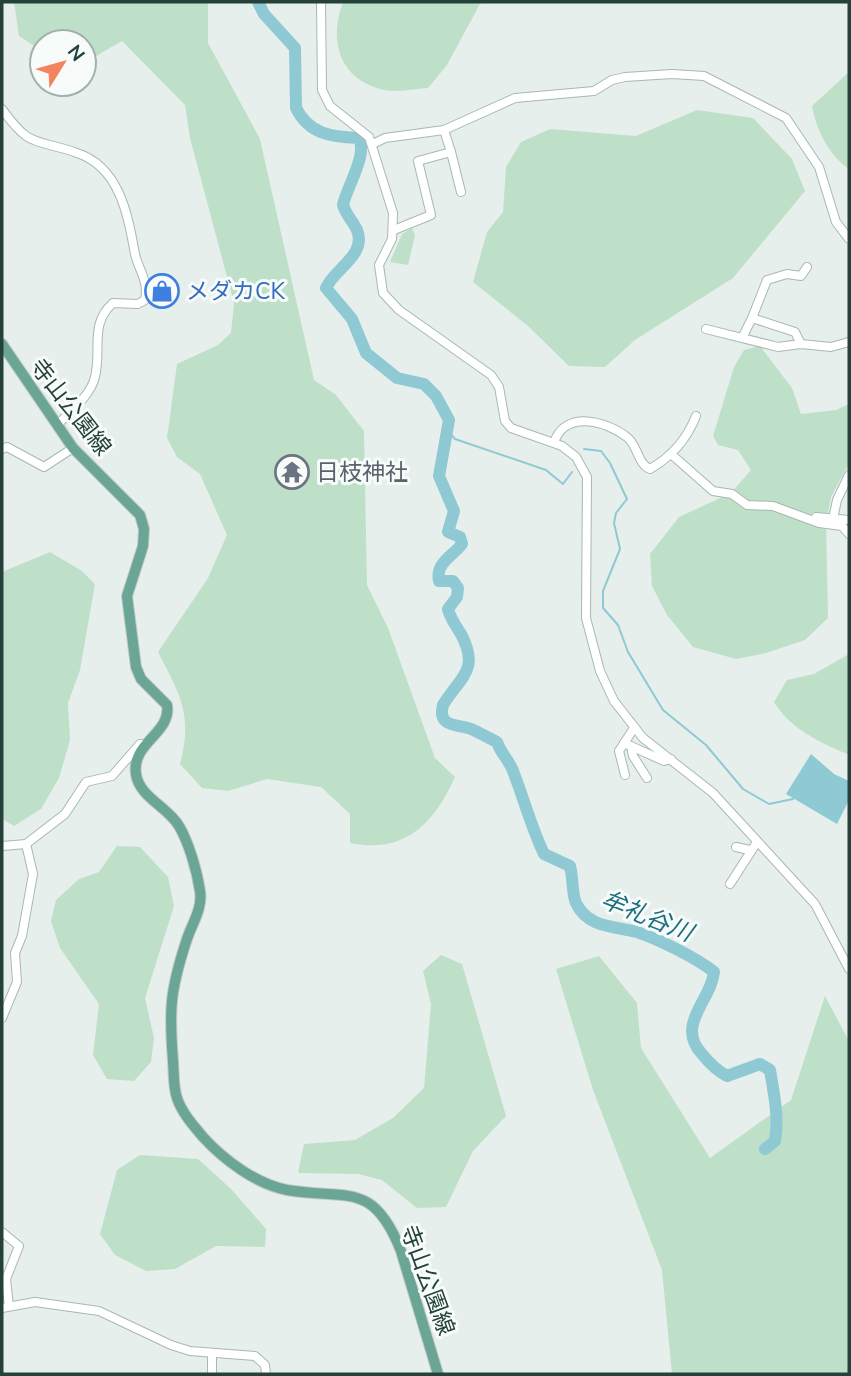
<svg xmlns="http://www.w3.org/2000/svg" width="851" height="1376" viewBox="0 0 851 1376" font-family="'Nunito Sans','Noto Sans JP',sans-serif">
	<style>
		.green { fill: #bfe0c8 }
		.water { fill: #8ec9d4 }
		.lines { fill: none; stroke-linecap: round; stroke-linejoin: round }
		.stream { stroke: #8ec9d4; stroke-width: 2 }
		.river { stroke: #8ec9d4; stroke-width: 12 }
		.minor-casing { stroke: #a8b8b2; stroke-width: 10 }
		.major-casing { stroke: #c2cac8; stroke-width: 12 }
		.minor { stroke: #fff; stroke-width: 8 }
		.major { stroke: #6aa596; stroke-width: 10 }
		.labels { text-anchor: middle; stroke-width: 6; stroke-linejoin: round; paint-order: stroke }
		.shop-label { font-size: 23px; fill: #366cbe; stroke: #f7fbf9; text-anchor: start }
		.street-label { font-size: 23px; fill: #24423a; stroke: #f7fbf9 }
		.worship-label { font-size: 23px; fill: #5b616d; stroke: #f7fbf9; text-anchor: start }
		.water-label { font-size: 24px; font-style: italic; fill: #1c6f80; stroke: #f7fbf9 }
	</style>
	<rect width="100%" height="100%" fill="#e6efeb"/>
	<g class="green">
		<path d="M 14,2 L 208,2 L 208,43 L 260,139 L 314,380 L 336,395 L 364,431 L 367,585 L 388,628 L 435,758 L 455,777 C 434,824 405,854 350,843 L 350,814 L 321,787 L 267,779 L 228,791 L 202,788 L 180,764 C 193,714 180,695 158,652 L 208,578 L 227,535 L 200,474 L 177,457 L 167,438 L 177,364 L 218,345 L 231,333 L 234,303 L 190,138 L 185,105 L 122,41 L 84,63 L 84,42 L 42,42 L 42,51 L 19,36 Z"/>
		<path d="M 343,2 L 481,2 L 447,65 L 428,88 C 414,89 397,93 384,90 C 340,80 328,42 343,2 Z"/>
		<path d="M 849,72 L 849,169 C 829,156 816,129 812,106 Z"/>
		<polygon points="697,110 753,118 792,159 805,191 733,278 635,340 605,367 569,366 528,326 473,282 487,232 503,212 506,167 521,142 550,129 636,136"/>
		<polygon points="412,228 415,235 408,265 390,262 402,234"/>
		<polygon points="760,346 792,388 801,414 836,410 849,404 849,463 831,497 826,523 828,618 805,640 766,653 736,659 693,647 667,615 652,586 650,554 679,517 731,493 751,470 738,450 718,445 713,436 734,367 744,350"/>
		<polygon points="50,552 82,571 95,584 80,670 68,703 70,740 59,778 41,809 14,826 2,819 2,572"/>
		<path d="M 849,654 L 849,755 C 820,742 791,730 774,702 L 787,680 L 814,674 Z"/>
		<polygon points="117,846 140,847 168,877 174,906 145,998 154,1038 151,1062 134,1081 107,1079 93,1055 99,1004 60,948 51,921 56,900 79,879 99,872"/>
		<polygon points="441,955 462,964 506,1116 473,1151 446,1207 417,1208 382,1180 358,1174 298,1173 304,1144 355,1140 393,1118 424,1088 431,1004 423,971"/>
		<polygon points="599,956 637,1003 641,1048 710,1158 791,1100 825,996 849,1041 849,1374 672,1374 662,1270 593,1090 556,969"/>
		<polygon points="140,1155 198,1159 231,1189 266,1229 265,1247 216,1246 175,1269 146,1271 115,1255 100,1234 117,1170"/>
	</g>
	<polygon class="water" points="811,754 834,774 849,781 849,800 837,824 786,794"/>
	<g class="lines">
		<g class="stream">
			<polyline points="448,431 455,439 546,470 563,484 572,472"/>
			<polyline points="584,449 601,451 610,463 627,499 616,513 614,523 620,549 603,591 603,608 618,625 628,652 663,710 706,745 743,789 769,804 793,799"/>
		</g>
		<path class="river" d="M 258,2 L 264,14 L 295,48 L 296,108 C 309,134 331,137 358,138 C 369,153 347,186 343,205 C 346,215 353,221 357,230 C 367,255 335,268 326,288 L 352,319 L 366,353 L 397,378 L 424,384 L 436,396 L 449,420 L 439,476 L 454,511 L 448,532 L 460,537 L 462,544 C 453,556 435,563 439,581 L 453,581 L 458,588 L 457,597 L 448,609 C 450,618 456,626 461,634 C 480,670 461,676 443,705 C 437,728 458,724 471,729 C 480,733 489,738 497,742 C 501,754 509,760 513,771 C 524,799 531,827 544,854 L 570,866 C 573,876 572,895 576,903 C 588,928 614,926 637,932 C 658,939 697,958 714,972 C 711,1001 675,1025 702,1054 C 710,1064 716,1070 727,1076 L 760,1064 L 770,1070 C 774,1095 779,1116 775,1141 L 765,1149"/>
		<g class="minor-casing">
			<g id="minor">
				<polyline points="321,2 322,90 330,106 369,137 393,213 392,239 379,265 383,293 399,310 491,375 499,387 505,421 511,428 562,446 576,457 587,477 586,618 600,671 614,701 643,738 713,793 815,904 849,969"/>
				<path d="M 2,109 C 31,150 36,138 77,153 C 120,167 128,216 135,254 C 139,271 149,281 145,300 L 138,304 L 113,303 C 89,324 102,349 95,377 C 91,395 70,412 57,425"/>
				<polyline points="373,144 385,138 444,130 515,98 594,91 612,80 625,77 672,74 704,76 786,118 819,167 836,222 849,239"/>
				<polyline points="451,152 461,192"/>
				<polyline points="394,230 431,215 418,161 451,152 444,130"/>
				<polyline points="752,318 767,280 787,274 801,276 807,267"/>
				<polyline points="706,329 778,347 801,344 831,347 849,342"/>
				<polyline points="743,336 752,318 795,332 801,344"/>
				<path d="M 554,443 C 564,410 606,420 628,438 C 638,447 638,464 650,469 C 671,457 687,439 696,416"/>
				<polyline points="2,449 7,447 44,467 73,448"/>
				<polyline points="671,454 713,491 732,494 747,505 773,506 819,523 842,526 849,534"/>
				<polyline points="816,517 849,520"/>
				<polyline points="833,519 837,500 849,475"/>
				<polyline points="624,743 664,761 671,759"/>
				<polyline points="631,746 633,756 647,778"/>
				<polyline points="625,775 619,751 634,728"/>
				<polyline points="2,846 26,844 65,814 86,782 112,776 140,744 145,744"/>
				<polyline points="736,847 750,850"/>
				<polyline points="730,884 757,842"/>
				<polyline points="2,1018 17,982 15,953 22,936 33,874 26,844"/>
				<polyline points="2,1232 19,1246 6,1279 9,1306"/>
				<polyline points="2,1308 35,1302 99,1311 171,1345 190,1351 255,1356 265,1365 266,1374"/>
				<polyline points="212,1374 212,1354"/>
			</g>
		</g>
		<g class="major-casing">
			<path id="major" d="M 2,344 L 73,448 L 140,515 L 144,529 L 143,546 L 127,596 L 136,667 L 141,679 L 167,705 C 172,733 131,743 136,774 C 139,797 168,807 179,826 C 189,843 197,871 200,891 C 203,909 191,925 186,942 C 170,991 169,1010 173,1061 C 174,1073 173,1086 177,1098 C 182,1113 193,1125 203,1137 C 224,1160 256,1184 287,1190 C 347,1200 373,1180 401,1251 L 438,1374"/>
		</g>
		<use href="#minor" class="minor"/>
		<use href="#major" class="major"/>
	</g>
	<defs>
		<g id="shop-ring" transform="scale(1.75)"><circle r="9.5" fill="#f7fbf9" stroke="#3f7fe0" stroke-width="1.5"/><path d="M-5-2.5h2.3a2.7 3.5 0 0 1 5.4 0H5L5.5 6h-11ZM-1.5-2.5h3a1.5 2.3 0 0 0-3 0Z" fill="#3f7fe0"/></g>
		<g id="temple-ring" transform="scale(1.75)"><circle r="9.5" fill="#f7fbf9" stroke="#6b7280" stroke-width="1.5"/><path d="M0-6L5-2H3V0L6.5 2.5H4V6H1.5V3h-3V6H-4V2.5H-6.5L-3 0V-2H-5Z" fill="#6b7280"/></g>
	</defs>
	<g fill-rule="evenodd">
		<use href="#shop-ring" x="162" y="291"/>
		<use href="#temple-ring" x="292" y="472"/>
	</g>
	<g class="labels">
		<g class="shop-label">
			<text x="186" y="299">メダカCK</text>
		</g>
		<g class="street-label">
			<text transform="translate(71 407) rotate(52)" y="8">寺山公園線</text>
			<text transform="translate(428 1280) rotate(70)" y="8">寺山公園線</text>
		</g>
		<g class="worship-label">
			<text x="316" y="480">日枝神社</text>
		</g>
		<g class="water-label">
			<text transform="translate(647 916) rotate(22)" y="8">牟礼谷川</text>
		</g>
	</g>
	<rect width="851" height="1376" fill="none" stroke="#24423a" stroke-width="7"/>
	<g transform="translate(63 63) rotate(53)"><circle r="33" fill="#f7fbf9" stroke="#a3b1ad" stroke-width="2"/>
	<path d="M0-5L12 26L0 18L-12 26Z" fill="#f4845f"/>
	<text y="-10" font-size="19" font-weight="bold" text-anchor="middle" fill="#24423a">N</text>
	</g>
</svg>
